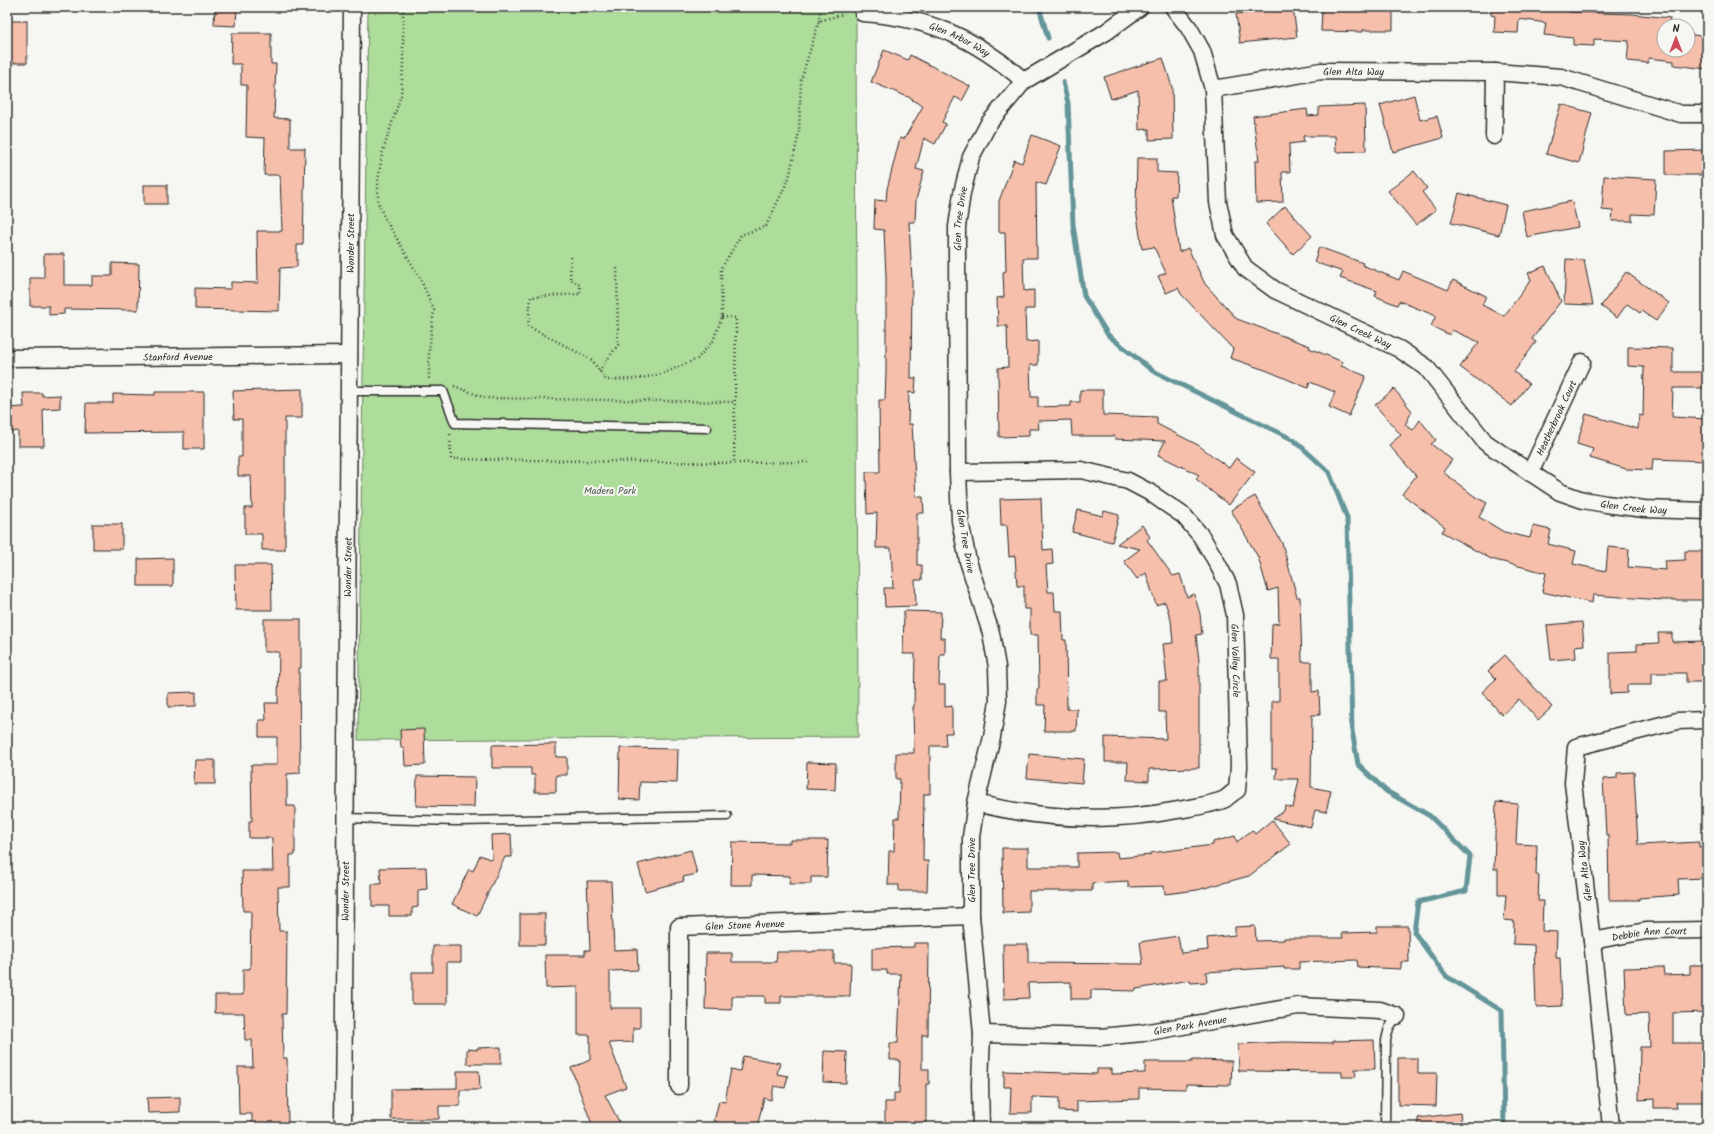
<svg xmlns="http://www.w3.org/2000/svg" width="1714" height="1134" viewBox="0 0 1714 1134" font-family="Kalam,sans-serif">
	<style>
		.green { fill: #addc9b; stroke: #6c8463 }
		.lines { fill: none; stroke-linecap: round; stroke-linejoin: round }
		.stream { stroke: #649599; stroke-width: 5 }
		.building { fill: #f6bfab; stroke: #2b2b2b }
		.lane-casing { stroke: #2b2b2b; stroke-width: 11 }
		.street-casing { stroke: #2b2b2b; stroke-width: 19 }
		.path { stroke: #2b2b2b; stroke-width: 2.5; stroke-dasharray: 1 3; stroke-linecap: butt }
		.lane { stroke: #f6f6f2; stroke-width: 8 }
		.street { stroke: #f6f6f2; stroke-width: 16 }
		.labels { text-anchor: middle; stroke-width: 4; stroke-linejoin: round; paint-order: stroke }
		.street-label { font-size: 10px; fill: #2b2b2b; stroke: #f6f6f2 }
		.park-label { font-size: 10px; fill: #4c5747; stroke: #f6f6f2 }
	</style>
	<rect width="100%" height="100%" fill="#f6f6f2"/>
	<filter id="ink" filterUnits="userSpaceOnUse"><feTurbulence type="fractalNoise" baseFrequency=".025" numOctaves="2"/><feDisplacementMap in="SourceGraphic" scale="8" xChannelSelector="R" yChannelSelector="G"/><feConvolveMatrix kernelMatrix="1 2 1 2 8 2 1 2 1" color-interpolation-filters="sRGB"/></filter>
	<g filter="url(#ink)">
		<polygon class="green" points="368,7 856,7 858,737 358,740"/>
		<g class="lines">
			<g class="stream">
				<polyline points="1039,7 1048,38"/>
				<polyline points="1063,82 1068,103 1073,225 1084,296 1108,335 1153,371 1294,440 1329,472 1347,518 1352,731 1358,764 1386,791 1430,816 1470,856 1466,891 1418,902 1414,932 1446,976 1502,1011 1504,1127"/>
			</g>
		</g>
		<g class="building">
			<polygon points="215,7 237,7 236,26 214,25"/>
			<polygon points="1293,7 1297,37 1240,43 1236,14"/>
			<polygon points="1322,7 1393,7 1393,30 1363,30 1363,32 1321,31"/>
			<polygon points="1491,7 1569,7 1569,12 1632,14 1670,18 1669,26 1664,26 1664,50 1688,50 1688,34 1707,37 1707,69 1674,65 1674,61 1648,58 1648,63 1627,61 1629,41 1594,39 1594,46 1573,45 1573,38 1544,35 1546,23 1519,19 1518,33 1494,32 1495,16 1491,15"/>
			<rect x="7" y="21" width="20" height="42"/>
			<polygon points="232,33 271,33 271,64 276,64 274,118 290,119 290,148 305,148 303,245 297,245 297,267 280,268 279,311 195,309 195,288 231,289 231,282 258,283 257,231 282,231 280,175 264,175 265,138 246,137 247,85 241,85 241,64 231,64"/>
			<polygon points="884,50 908,60 910,55 970,86 962,101 955,97 942,122 946,124 935,144 924,138 916,169 924,171 916,200 915,222 909,222 912,280 911,378 916,378 915,393 909,392 908,424 912,424 916,497 923,497 924,513 917,513 917,565 922,565 922,580 915,580 916,606 885,607 884,588 893,588 891,548 876,548 877,513 867,514 866,472 880,472 879,400 885,400 886,372 886,277 884,230 874,229 875,200 886,201 887,189 900,138 904,139 923,106 912,100 913,99 871,82"/>
			<polygon points="1163,58 1172,87 1173,139 1149,140 1149,129 1139,130 1138,90 1111,99 1104,77"/>
			<polygon points="1414,95 1420,120 1437,116 1443,138 1393,152 1380,105"/>
			<polygon points="1561,104 1592,113 1579,163 1546,154"/>
			<polygon points="1365,105 1366,151 1336,152 1335,136 1303,136 1304,142 1289,144 1290,172 1282,172 1283,202 1256,203 1255,161 1259,161 1253,116 1307,109 1308,116 1319,115 1319,107"/>
			<polygon points="1032,135 1061,146 1046,185 1036,182 1037,258 1023,258 1024,291 1034,290 1034,309 1025,309 1026,342 1038,341 1038,365 1030,365 1031,397 1038,397 1038,407 1071,406 1071,402 1080,402 1080,390 1103,390 1103,415 1157,417 1157,424 1198,445 1229,468 1236,458 1255,472 1229,505 1196,479 1199,475 1158,455 1165,441 1115,439 1115,436 1072,436 1071,420 1038,421 1039,429 1029,429 1029,436 999,437 998,368 1008,367 1007,326 998,326 997,298 1004,297 1003,272 1006,271 1005,232 999,232 999,201 1014,160 1022,163"/>
			<polygon points="1707,150 1707,175 1666,175 1666,151"/>
			<polygon points="1137,158 1157,158 1157,172 1177,173 1176,196 1171,196 1179,252 1188,248 1205,284 1237,319 1310,346 1309,348 1343,362 1341,366 1366,376 1349,416 1329,407 1335,392 1310,382 1308,388 1268,371 1230,358 1233,349 1181,294 1178,288 1166,293 1158,276 1166,273 1154,247 1142,249 1136,209"/>
			<polygon points="1414,171 1427,188 1422,192 1436,210 1416,225 1388,191"/>
			<polygon points="1604,176 1656,179 1654,215 1632,214 1632,221 1612,221 1613,211 1602,210"/>
			<rect x="144" y="185" width="23" height="19"/>
			<polygon points="1459,193 1506,205 1499,235 1451,223"/>
			<polygon points="1572,201 1578,227 1527,237 1522,211"/>
			<polygon points="1285,206 1312,236 1293,254 1266,224"/>
			<polygon points="1319,247 1363,263 1362,265 1399,280 1403,271 1448,290 1453,280 1486,296 1482,305 1504,316 1531,280 1528,273 1545,266 1561,301 1532,339 1536,342 1514,372 1529,384 1512,406 1460,367 1479,342 1452,330 1450,335 1431,326 1436,316 1399,301 1397,305 1375,296 1377,291 1340,278 1343,272 1314,262"/>
			<polygon points="44,254 64,254 64,285 92,285 92,276 112,276 112,263 139,264 138,310 64,309 64,314 49,315 49,306 30,306 30,278 44,278"/>
			<polygon points="1566,259 1584,260 1593,305 1564,304"/>
			<polygon points="1626,272 1669,303 1656,321 1641,311 1640,313 1627,304 1617,318 1601,306"/>
			<polygon points="1628,347 1673,348 1673,372 1707,372 1707,388 1673,388 1672,417 1707,419 1707,461 1653,459 1652,470 1626,469 1590,458 1593,449 1577,444 1586,414 1638,429 1639,415 1643,416 1644,367 1628,366"/>
			<polygon points="302,389 302,418 285,418 285,550 262,550 262,534 245,534 245,508 252,508 251,476 238,476 238,457 242,457 242,419 234,419 233,391"/>
			<polygon points="1394,389 1412,411 1405,425 1413,430 1420,420 1436,440 1431,444 1452,460 1443,472 1474,496 1487,503 1479,517 1504,532 1530,538 1533,526 1551,530 1548,544 1576,551 1573,564 1606,571 1608,547 1629,549 1628,567 1666,570 1665,561 1685,560 1685,551 1703,551 1703,600 1662,600 1593,595 1592,603 1542,592 1546,573 1491,559 1442,532 1445,527 1402,494 1416,476 1389,445 1401,435 1375,405"/>
			<polygon points="155,392 204,392 204,449 184,449 184,432 85,433 86,403 113,403 113,394 155,395"/>
			<polygon points="23,393 42,393 42,396 60,395 60,408 43,409 44,446 18,446 18,431 7,432 7,408 24,407"/>
			<polygon points="1255,496 1282,543 1297,597 1300,597 1302,662 1312,662 1312,692 1319,691 1320,715 1312,715 1311,787 1331,791 1326,812 1315,810 1311,827 1273,819 1284,811 1285,806 1293,808 1299,779 1276,779 1277,768 1272,768 1272,701 1279,701 1279,659 1271,659 1272,624 1279,623 1278,588 1268,591 1258,557 1231,510"/>
			<polygon points="1041,498 1043,550 1052,549 1053,564 1046,565 1048,592 1054,592 1055,611 1062,611 1063,640 1066,640 1067,709 1077,709 1076,731 1044,731 1045,705 1037,705 1037,689 1039,689 1038,635 1030,635 1030,609 1024,609 1024,586 1017,586 1015,556 1009,557 1007,525 1001,525 1000,499"/>
			<polygon points="1078,510 1103,516 1104,511 1119,515 1112,542 1072,532"/>
			<rect x="93" y="524" width="29" height="25"/>
			<polygon points="1142,525 1150,537 1147,540 1173,576 1180,574 1187,597 1194,594 1200,614 1202,634 1196,635 1199,661 1199,768 1149,769 1149,781 1127,780 1128,762 1105,762 1105,737 1166,739 1165,712 1159,712 1159,681 1167,681 1163,644 1173,643 1171,620 1165,602 1156,605 1146,573 1137,579 1124,561 1140,549 1117,544"/>
			<polygon points="173,558 173,586 138,586 138,559"/>
			<polygon points="235,565 271,565 272,610 236,610"/>
			<polygon points="904,611 941,612 940,638 945,638 945,654 940,654 939,685 945,685 945,707 952,706 952,733 945,733 946,746 930,746 930,794 924,794 923,861 928,861 927,891 899,891 899,885 888,885 889,851 894,851 895,818 899,818 900,779 896,779 896,753 914,753 913,707 914,707 915,654 903,654"/>
			<polygon points="264,619 301,619 301,668 299,668 300,773 287,774 287,806 295,806 295,855 290,855 290,887 278,887 279,931 287,931 286,1014 282,1014 283,1058 287,1058 288,1127 252,1127 252,1114 239,1114 238,1067 253,1067 252,1040 245,1040 244,1013 215,1013 215,995 243,995 243,969 250,969 251,911 243,911 242,871 273,871 272,838 249,838 249,821 252,821 251,765 277,765 277,737 259,737 259,720 266,720 265,703 278,703 279,652 264,652"/>
			<polygon points="1582,622 1584,645 1575,646 1576,658 1551,660 1547,625"/>
			<polygon points="1658,633 1672,633 1672,642 1703,641 1704,682 1686,682 1686,673 1652,673 1652,685 1627,685 1627,693 1610,694 1610,652 1637,651 1637,644 1659,643"/>
			<polygon points="1505,655 1552,707 1538,720 1519,699 1502,715 1482,692 1496,679 1488,671"/>
			<polygon points="196,692 196,706 168,707 168,693"/>
			<polygon points="424,729 425,765 405,766 404,748 401,748 400,730"/>
			<polygon points="556,744 556,757 567,757 567,775 556,775 556,792 535,792 535,775 531,775 531,768 492,768 492,745"/>
			<polygon points="620,748 678,749 677,783 640,782 639,800 619,799"/>
			<polygon points="1029,754 1084,759 1082,783 1027,778"/>
			<polygon points="195,760 215,760 215,784 194,784"/>
			<polygon points="807,762 836,763 835,790 806,789"/>
			<polygon points="1634,772 1638,845 1699,842 1699,847 1707,847 1707,878 1678,879 1679,895 1639,898 1639,900 1609,900 1608,835 1606,835 1603,779 1617,778 1617,773"/>
			<polygon points="417,776 475,777 474,807 416,806"/>
			<polygon points="1496,802 1518,804 1516,844 1537,845 1536,875 1539,875 1538,901 1543,901 1542,931 1557,932 1556,958 1560,958 1562,1006 1536,1007 1534,945 1513,944 1514,921 1504,920 1506,895 1498,895 1498,869 1494,869"/>
			<polygon points="1272,820 1291,844 1249,876 1197,890 1165,894 1164,886 1128,887 1128,881 1092,883 1092,891 1029,891 1029,912 1003,913 1002,848 1028,848 1028,867 1077,867 1077,853 1117,852 1118,858 1150,855 1150,853 1213,845 1213,842 1235,836 1237,842 1252,830 1255,834"/>
			<polygon points="511,834 512,857 505,857 477,916 452,904 469,869 473,871 480,855 492,860 491,835"/>
			<polygon points="790,840 828,840 827,877 811,877 811,884 789,884 790,876 752,875 752,885 731,885 732,842 790,843"/>
			<polygon points="691,850 697,874 683,877 684,881 645,891 638,864"/>
			<polygon points="426,867 427,889 418,890 418,907 412,908 412,916 389,916 389,906 372,906 372,884 381,884 380,868"/>
			<polygon points="587,881 611,881 614,950 637,949 638,970 610,971 610,1008 640,1008 640,1028 633,1028 633,1042 609,1043 626,1087 605,1095 622,1127 593,1127 571,1068 590,1060 590,1035 578,1035 578,987 546,988 545,955 585,955 585,950 590,950"/>
			<rect x="520" y="914" width="25" height="31"/>
			<polygon points="1255,926 1256,941 1284,940 1284,938 1343,938 1342,933 1377,932 1377,926 1408,926 1409,962 1401,962 1401,969 1358,967 1357,960 1299,962 1299,969 1284,969 1284,967 1206,972 1207,982 1191,983 1190,980 1136,989 1136,991 1091,990 1091,999 1071,999 1071,982 1028,983 1029,998 1004,999 1003,944 1028,944 1028,963 1143,964 1140,942 1178,936 1181,953 1208,950 1207,938 1235,935 1235,927"/>
			<polygon points="914,943 929,943 928,1035 922,1035 922,1069 929,1069 929,1084 926,1084 926,1127 899,1127 899,1125 885,1124 885,1102 894,1102 894,1093 899,1093 900,1060 890,1060 890,1043 898,1043 901,974 887,974 887,970 872,970 872,948 914,947"/>
			<polygon points="433,946 461,946 461,962 447,962 447,1004 412,1004 412,972 433,972"/>
			<polygon points="813,951 834,951 834,963 851,963 850,996 781,996 781,1003 765,1003 765,996 732,996 732,1010 705,1009 706,953 732,953 732,962 776,962 777,952 813,952"/>
			<polygon points="1690,965 1707,965 1707,1012 1673,1013 1673,1043 1704,1043 1704,1061 1707,1061 1707,1099 1705,1099 1705,1102 1676,1102 1677,1108 1654,1108 1654,1099 1639,1100 1640,1047 1650,1047 1649,1014 1626,1015 1624,968 1663,967 1664,975 1690,974"/>
			<polygon points="1374,1040 1375,1069 1355,1069 1356,1077 1342,1077 1342,1072 1239,1071 1238,1044 1285,1042 1333,1043 1333,1041"/>
			<polygon points="501,1047 501,1064 467,1064 467,1049 477,1050 477,1048"/>
			<polygon points="824,1051 847,1052 846,1083 823,1082"/>
			<polygon points="743,1056 780,1063 777,1074 788,1076 785,1088 774,1086 771,1100 764,1098 757,1127 720,1127 721,1123 714,1121 719,1101 725,1102 731,1069 740,1071"/>
			<polygon points="1398,1058 1418,1058 1418,1073 1437,1073 1436,1106 1398,1105"/>
			<polygon points="1192,1060 1232,1061 1231,1085 1186,1084 1186,1089 1139,1088 1139,1099 1077,1101 1077,1112 1059,1111 1059,1098 1032,1097 1032,1113 1010,1113 1011,1087 1004,1087 1004,1071 1097,1074 1097,1069 1112,1069 1112,1074 1145,1073 1145,1062 1192,1062"/>
			<polygon points="457,1071 479,1071 480,1090 460,1090 460,1106 439,1106 439,1119 391,1119 391,1089 457,1088"/>
			<polygon points="180,1097 180,1112 148,1113 147,1098"/>
			<polygon points="1460,1113 1462,1127 1418,1127 1418,1118"/>
		</g>
		<g class="lines">
			<g class="lane-casing">
				<g id="lane">
					<polyline points="349,391 443,391 455,423 707,428"/>
					<polyline points="345,818 457,821 727,816"/>
					<polyline points="1385,1127 1386,1040 1389,1028 1397,1016"/>
				</g>
			</g>
			<g class="street-casing">
				<g id="street">
					<path id="s1" d="M 1173,7 L 1189,28 L 1202,51 L 1213,89 L 1218,202 L 1225,235 L 1245,268 L 1275,290 L 1399,349 L 1426,367 L 1485,442 L 1508,458 L 1560,492 L 1583,500 L 1606,504 L 1644,509 L 1707,511"/>
					<path id="s2" d="M 863,13 C 929,18 974,37 1024,81"/>
					<path id="s3" d="M 1213,89 L 1321,71 L 1495,72 L 1561,77 L 1681,114 L 1707,114"/>
					<polyline points="1494,136 1495,72"/>
					<path id="s4" d="M 7,358 L 349,355"/>
					<path id="s5" d="M 958,472 L 1081,470 L 1128,481 L 1149,492 L 1184,516 L 1201,536 L 1215,559 L 1228,584 L 1235,615 L 1239,767 L 1237,790 C 1233,792 1229,796 1225,799 C 1215,804 1189,808 1178,810 C 1109,823 1044,820 976,803"/>
					<path id="s6" d="M 1530,473 L 1582,362"/>
					<path id="s7" d="M 1592,941 L 1646,931 L 1707,930"/>
					<path id="s8" d="M 982,1034 L 1100,1037 L 1143,1033 L 1298,1006 L 1380,1010 L 1397,1016"/>
					<path id="s9" d="M 679,1086 L 679,927 L 971,916"/>
					<path id="s10" d="M 343,1127 L 352,7"/>
					<path id="s11" d="M 981,1127 L 980,1084 L 982,1034 L 971,916 L 971,837 L 976,803 L 992,737 L 998,701 L 997,667 L 991,633 L 968,561 L 960,521 L 958,472 L 957,254 L 957,227 L 962,193 L 971,157 L 989,123 L 1024,81 L 1106,32 L 1140,7"/>
					<polyline points="1611,1127 1592,941 1573,783 1576,747 1677,721 1707,720"/>
				</g>
			</g>
			<g class="path">
				<polyline points="403,7 403,66 401,95 382,154 378,181 378,202 384,217 420,278 434,310 429,349 429,379"/>
				<polyline points="819,21 821,7"/>
				<polyline points="571,257 570,279 580,285 580,294 531,297 528,326 592,360 606,380 636,379 662,374 697,359 713,341 722,317 721,269 741,235 766,226 789,178 799,132 801,80 819,21 844,14"/>
				<polyline points="722,317 736,318 734,463 809,462"/>
				<polyline points="599,371 618,345 617,268"/>
				<polyline points="454,386 485,398 734,402"/>
				<polyline points="450,434 451,459 734,463"/>
			</g>
			<use href="#lane" class="lane"/>
			<use href="#street" class="street"/>
		</g>
	</g>
	<g class="labels">
		<g class="street-label">
			<text dy="4" stroke="none"><textPath href="#s2" startOffset="101">Glen Arbor Way</textPath></text>
			<text dy="4" stroke="none"><textPath href="#s3" startOffset="142">Glen Alta Way</textPath></text>
			<text dy="4" stroke="none"><textPath href="#s11" startOffset="917">Glen Tree Drive</textPath></text>
			<text dy="4" stroke="none"><textPath href="#s10" startOffset="884">Wonder Street</textPath></text>
			<text dy="4" stroke="none"><textPath href="#s1" startOffset="410">Glen Creek Way</textPath></text>
			<text dy="4" stroke="none"><textPath href="#s4" startOffset="171">Stanford Avenue</textPath></text>
			<text dy="4" stroke="none"><textPath href="#s6" startOffset="61">Heatherbrook Court</textPath></text>
			<text dy="4" stroke="none"><textPath href="#s1" startOffset="746">Glen Creek Way</textPath></text>
			<text transform="translate(966 541) rotate(80)" y="4">Glen Tree Drive</text>
			<text dy="4" stroke="none"><textPath href="#s10" startOffset="560">Wonder Street</textPath></text>
			<text dy="4" stroke="none"><textPath href="#s5" startOffset="396">Glen Valley Circle</textPath></text>
			<text transform="translate(971 870) rotate(-90)" y="4">Glen Tree Drive</text>
			<text transform="translate(1584 871) rotate(-97)" y="4">Glen Alta Way</text>
			<text dy="4" stroke="none"><textPath href="#s10" startOffset="236">Wonder Street</textPath></text>
			<text dy="4" stroke="none"><textPath href="#s9" startOffset="225">Glen Stone Avenue</textPath></text>
			<text dy="4" stroke="none"><textPath href="#s7" startOffset="58">Debbie Ann Court</textPath></text>
			<text dy="4" stroke="none"><textPath href="#s8" startOffset="209">Glen Park Avenue</textPath></text>
		</g>
		<g class="park-label">
			<text x="610" y="494">Madera Park</text>
		</g>
	</g>
	<rect width="1714" height="1134" fill="none" stroke="#f6f6f2" stroke-width="24"/>
	<rect x="12" y="12" width="1690" height="1110" fill="none" stroke="#2b2b2b" stroke-width="1.5" filter="url(#ink)"/>
	<g transform="translate(1676 38)"><circle r="19" fill="#f6f6f2" stroke="#a5a5a2"/>
	<path d="M0-3L7 15L0 10L-7 15Z" fill="#d1495b"/>
	<text y="-6" font-size="11" font-weight="bold" text-anchor="middle" fill="#2b2b2b">N</text>
	</g>
</svg>
